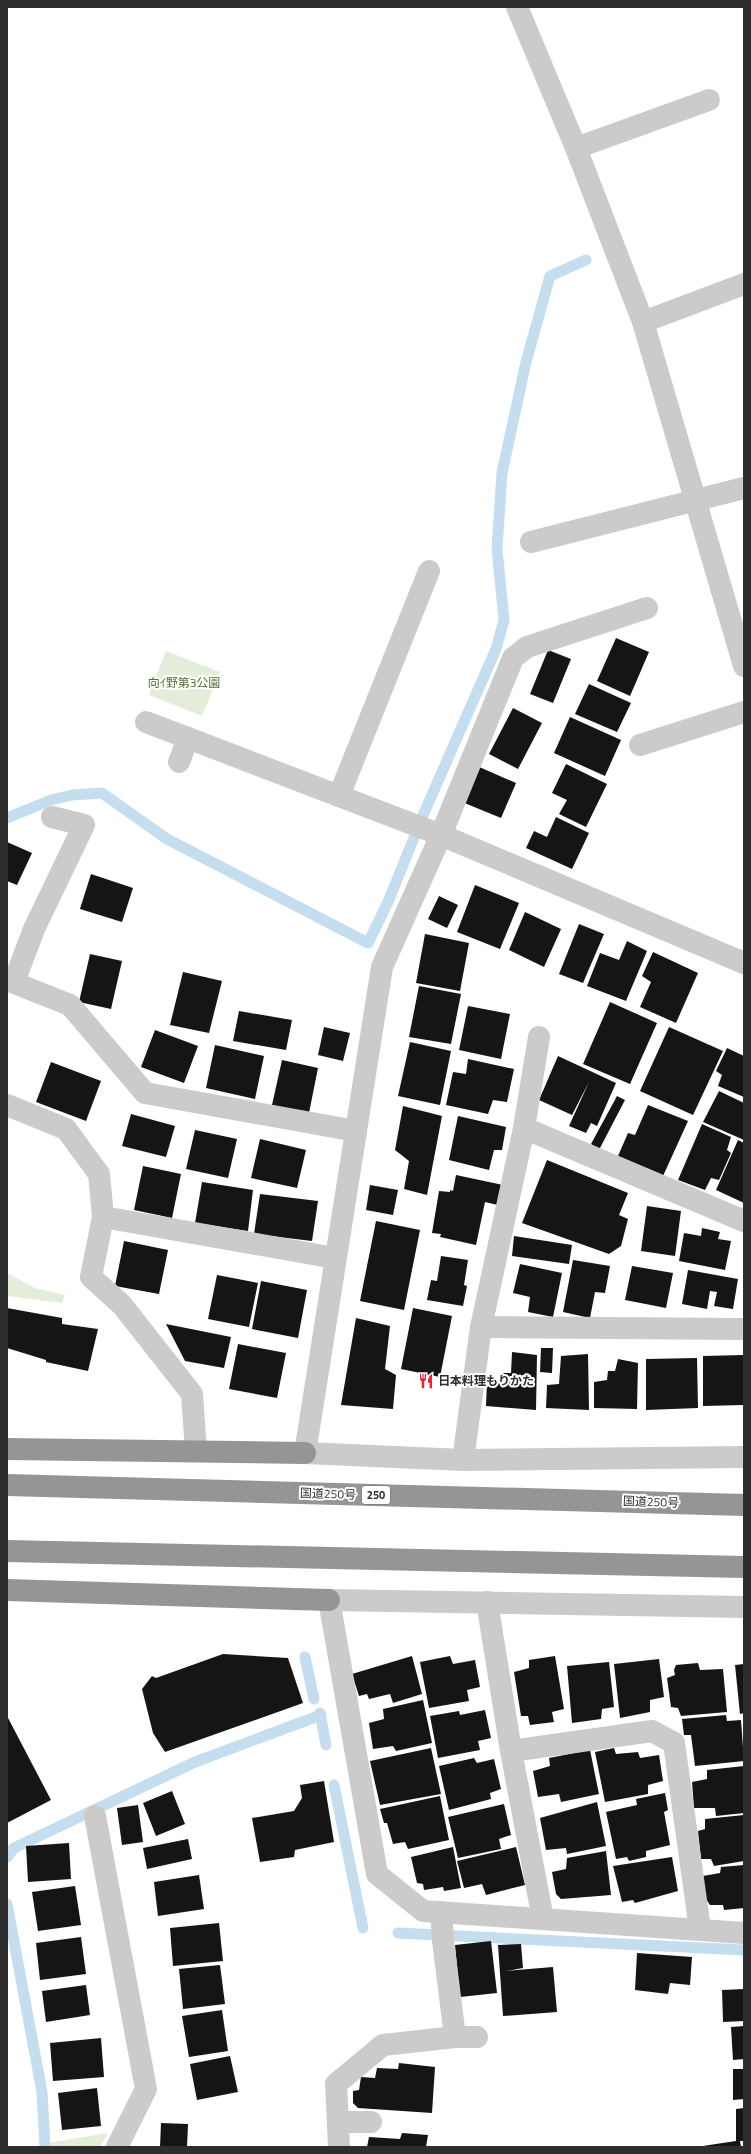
<svg xmlns="http://www.w3.org/2000/svg" width="751" height="2154" viewBox="0 0 751 2154" font-family="'Titillium Web','Noto Sans JP',sans-serif">
	<style>
		.green { fill: #e4edda }
		.lines { fill: none; stroke-linecap: round; stroke-linejoin: round }
		.stream { stroke: #c4deef; stroke-width: 11 }
		.building { fill: #151515 }
		.street { stroke: #cbcbcb; stroke-width: 22 }
		.highway { stroke: #959595; stroke-width: 22 }
		.labels { text-anchor: middle; stroke-width: 4; stroke-linejoin: round; paint-order: stroke }
		.shield { fill: #fff; stroke: #6d6d6d; stroke-width: 1 }
		.shield-label { font-size: 11px; font-weight: bold; fill: #2e2e2e }
		.park-label { font-size: 12px; fill: #516e37; stroke: #fff }
		.poi-label { font-size: 12px; font-weight: bold; fill: #2e2e2e; stroke: #fff; text-anchor: start }
		.street-label { font-size: 12px; fill: #2e2e2e; stroke: #fff }
	</style>
	<rect width="100%" height="100%" fill="#fff"/>
	<g class="green">
		<polygon points="166,651 220,672 202,716 149,695"/>
		<polygon points="7,1273 35,1288 65,1295 62,1303 7,1296"/>
		<polygon points="108,2133 100,2147 48,2147 48,2143"/>
	</g>
	<g class="lines">
		<g class="stream">
			<polyline points="7,818 51,800 72,795 102,793 167,839 368,943 388,902 424,813 496,649 504,620 497,549 502,473 526,362 550,276 586,260"/>
			<polyline points="305,1657 314,1699"/>
			<polyline points="320,1713 326,1745"/>
			<polyline points="334,1785 363,1928"/>
			<polyline points="7,1857 14,1848 195,1762 321,1715"/>
			<polyline points="7,1904 42,2092 45,2147"/>
			<polyline points="398,1933 744,1950"/>
		</g>
	</g>
	<g class="building">
		<polygon points="616,638 649,652 630,696 597,681"/>
		<polygon points="548,650 571,659 553,703 530,694"/>
		<polygon points="589,684 631,703 617,732 575,714"/>
		<polygon points="513,708 542,723 518,769 489,754"/>
		<polygon points="570,717 621,740 605,776 554,753"/>
		<polygon points="566,764 607,784 586,827 559,814 567,800 552,793"/>
		<polygon points="477,766 516,783 501,818 462,802"/>
		<polygon points="556,817 589,833 572,869 526,848 534,831 547,837"/>
		<polygon points="7,842 32,853 17,885 7,881"/>
		<polygon points="91,874 133,888 122,922 80,909"/>
		<polygon points="475,885 519,903 500,949 457,932"/>
		<polygon points="439,896 458,905 447,928 428,919"/>
		<polygon points="525,912 561,929 544,967 509,950"/>
		<polygon points="579,924 604,934 583,983 559,974"/>
		<polygon points="425,934 469,943 460,991 416,983"/>
		<polygon points="627,941 647,951 626,1001 587,986 600,953 619,960"/>
		<polygon points="653,952 698,973 676,1023 640,1007 651,982 642,976"/>
		<polygon points="90,954 122,961 111,1009 79,1002"/>
		<polygon points="183,972 222,981 209,1033 170,1025"/>
		<polygon points="419,986 461,994 451,1044 409,1037"/>
		<polygon points="610,1002 657,1023 630,1084 583,1064"/>
		<polygon points="468,1006 510,1014 501,1059 459,1050"/>
		<polygon points="239,1011 292,1020 286,1050 233,1041"/>
		<polygon points="324,1027 350,1033 343,1061 318,1055"/>
		<polygon points="669,1027 723,1051 693,1115 640,1091"/>
		<polygon points="155,1030 198,1046 184,1083 141,1067"/>
		<polygon points="410,1042 451,1051 440,1105 398,1096"/>
		<polygon points="215,1045 264,1056 255,1099 206,1088"/>
		<polygon points="727,1048 744,1056 744,1097 718,1086 722,1075 716,1071"/>
		<polygon points="558,1056 616,1083 597,1126 591,1123 586,1133 569,1126 589,1082 572,1115 539,1100"/>
		<polygon points="468,1059 514,1069 507,1102 493,1100 488,1114 446,1105 453,1072 466,1074"/>
		<polygon points="282,1060 318,1068 309,1113 272,1105"/>
		<polygon points="51,1062 101,1081 86,1121 36,1102"/>
		<polygon points="719,1091 744,1103 744,1140 703,1122"/>
		<polygon points="617,1096 625,1100 600,1148 597,1148 591,1144"/>
		<polygon points="648,1105 688,1121 663,1176 618,1156 628,1133 635,1135"/>
		<polygon points="403,1106 442,1116 427,1195 404,1189 409,1161 395,1150"/>
		<polygon points="131,1114 175,1126 166,1157 122,1146"/>
		<polygon points="458,1116 506,1127 502,1150 494,1150 489,1170 449,1160"/>
		<polygon points="702,1124 731,1137 727,1150 731,1153 719,1180 711,1178 705,1190 678,1180"/>
		<polygon points="195,1130 237,1139 228,1178 186,1169"/>
		<polygon points="260,1139 306,1150 297,1188 251,1178"/>
		<polygon points="738,1140 744,1143 744,1203 716,1190"/>
		<polygon points="547,1160 628,1193 619,1215 628,1219 621,1246 609,1254 522,1223"/>
		<polygon points="143,1166 181,1174 172,1218 134,1210"/>
		<polygon points="456,1175 503,1185 498,1205 485,1202 476,1245 440,1237 441,1234 432,1233 439,1191 450,1192 450,1190 453,1191"/>
		<polygon points="202,1182 253,1190 248,1231 195,1223"/>
		<polygon points="370,1185 398,1190 393,1215 366,1210"/>
		<polygon points="260,1194 318,1201 312,1241 254,1234"/>
		<polygon points="647,1206 681,1211 675,1256 641,1251"/>
		<polygon points="376,1221 420,1230 404,1310 360,1301"/>
		<polygon points="702,1228 720,1232 718,1239 731,1241 725,1270 679,1261 684,1233 701,1236"/>
		<polygon points="514,1236 572,1245 569,1264 512,1256"/>
		<polygon points="124,1241 168,1250 159,1294 115,1286"/>
		<polygon points="441,1256 468,1260 464,1285 467,1286 463,1306 427,1300 431,1280 437,1281"/>
		<polygon points="573,1260 610,1266 605,1293 595,1292 590,1318 563,1312"/>
		<polygon points="520,1264 562,1273 553,1317 528,1312 530,1297 513,1293"/>
		<polygon points="632,1266 673,1273 666,1308 625,1300"/>
		<polygon points="688,1270 738,1279 733,1309 714,1306 717,1292 710,1291 707,1309 682,1304"/>
		<polygon points="217,1275 258,1283 249,1327 208,1319"/>
		<polygon points="261,1281 307,1290 298,1338 252,1329"/>
		<polygon points="7,1308 62,1318 62,1324 98,1329 88,1371 46,1362 46,1360 7,1348"/>
		<polygon points="413,1308 452,1316 440,1377 401,1369"/>
		<polygon points="356,1318 390,1326 385,1369 396,1375 393,1409 341,1405"/>
		<polygon points="166,1324 231,1337 224,1368 185,1361"/>
		<polygon points="238,1344 286,1353 277,1398 229,1389"/>
		<polygon points="541,1348 553,1348 552,1373 540,1372"/>
		<polygon points="512,1352 537,1355 536,1410 486,1406 487,1381 499,1383 500,1373 511,1373"/>
		<polygon points="588,1354 589,1410 546,1408 547,1385 559,1384 561,1356"/>
		<polygon points="744,1355 744,1405 703,1406 703,1356"/>
		<polygon points="697,1358 698,1408 646,1410 646,1359"/>
		<polygon points="618,1359 638,1363 637,1409 594,1408 594,1382 607,1380 608,1371 615,1371"/>
		<polygon points="223,1654 288,1658 303,1703 165,1752 153,1733 142,1689 152,1676 156,1678"/>
		<polygon points="412,1656 422,1694 393,1703 390,1694 369,1699 367,1694 359,1696 352,1674"/>
		<polygon points="450,1656 453,1664 475,1660 480,1687 467,1690 469,1701 429,1708 420,1662"/>
		<polygon points="555,1656 564,1709 552,1712 554,1722 530,1725 528,1716 521,1716 514,1672 529,1668 529,1660"/>
		<polygon points="659,1659 664,1697 650,1700 650,1712 620,1718 614,1664"/>
		<polygon points="609,1662 614,1707 602,1709 601,1719 572,1723 567,1666"/>
		<polygon points="698,1663 700,1670 723,1669 727,1712 681,1716 678,1708 671,1707 667,1678 675,1675 674,1670 676,1665"/>
		<polygon points="744,1664 744,1713 740,1714 735,1665"/>
		<polygon points="423,1700 432,1743 396,1751 393,1746 373,1749 369,1723 384,1719 383,1709"/>
		<polygon points="485,1710 491,1738 478,1741 480,1750 438,1758 430,1716 459,1711 460,1715"/>
		<polygon points="726,1715 727,1721 741,1720 744,1761 695,1766 691,1735 684,1735 682,1719"/>
		<polygon points="7,1716 51,1800 7,1823"/>
		<polygon points="431,1748 441,1794 380,1805 370,1761"/>
		<polygon points="614,1748 616,1754 638,1752 640,1758 659,1755 663,1781 648,1785 648,1794 605,1802 595,1752"/>
		<polygon points="590,1750 599,1794 561,1802 559,1794 538,1797 533,1771 550,1766 549,1758"/>
		<polygon points="474,1758 477,1763 494,1759 501,1789 490,1793 491,1799 449,1810 439,1766"/>
		<polygon points="744,1766 744,1813 716,1816 715,1808 694,1808 692,1782 707,1779 707,1770"/>
		<polygon points="324,1781 334,1842 295,1850 294,1857 260,1862 252,1818 294,1811 302,1798 300,1785"/>
		<polygon points="172,1791 185,1824 156,1836 143,1803"/>
		<polygon points="665,1793 668,1810 664,1812 670,1845 646,1851 646,1857 629,1861 627,1857 616,1859 606,1812 637,1805 636,1799"/>
		<polygon points="440,1796 449,1840 408,1849 405,1842 393,1844 387,1823 384,1823 380,1809"/>
		<polygon points="597,1802 606,1846 567,1854 566,1848 546,1850 540,1818"/>
		<polygon points="504,1804 511,1835 499,1839 501,1849 458,1858 448,1817"/>
		<polygon points="138,1805 143,1842 122,1845 117,1808"/>
		<polygon points="744,1815 744,1861 714,1866 711,1859 701,1859 698,1831 705,1829 705,1819"/>
		<polygon points="188,1839 192,1859 147,1869 143,1848"/>
		<polygon points="69,1843 71,1879 28,1882 26,1846"/>
		<polygon points="453,1847 461,1888 444,1891 443,1887 424,1890 423,1884 417,1883 411,1857"/>
		<polygon points="516,1847 525,1885 486,1895 482,1884 464,1888 457,1861"/>
		<polygon points="606,1851 611,1895 561,1899 556,1894 552,1872 566,1869 567,1858"/>
		<polygon points="672,1857 678,1891 635,1903 633,1900 622,1902 613,1866"/>
		<polygon points="744,1865 744,1908 724,1910 723,1905 710,1905 706,1899 703,1876 720,1873 721,1867"/>
		<polygon points="199,1875 204,1909 158,1916 154,1882"/>
		<polygon points="75,1886 81,1925 38,1931 32,1892"/>
		<polygon points="219,1923 223,1961 173,1966 170,1928"/>
		<polygon points="81,1937 86,1974 40,1980 36,1943"/>
		<polygon points="491,1941 497,1993 460,1997 455,1945"/>
		<polygon points="521,1944 523,1968 506,1971 553,1967 557,2012 503,2016 498,1945"/>
		<polygon points="637,1953 692,1957 690,1985 670,1983 668,1994 635,1990"/>
		<polygon points="220,1965 225,2004 183,2009 179,1969"/>
		<polygon points="86,1985 90,2015 46,2022 42,1991"/>
		<polygon points="744,1989 744,2021 723,2022 722,1990"/>
		<polygon points="222,2010 228,2051 189,2057 182,2016"/>
		<polygon points="744,2026 744,2059 733,2060 731,2027"/>
		<polygon points="101,2038 104,2077 53,2081 50,2043"/>
		<polygon points="230,2056 238,2092 197,2100 190,2064"/>
		<polygon points="399,2063 435,2067 432,2113 358,2108 353,2103 353,2091 359,2090 361,2077 375,2078 377,2068 398,2069"/>
		<polygon points="733,2069 744,2069 744,2099 733,2100"/>
		<polygon points="97,2088 101,2126 62,2130 58,2093"/>
		<polygon points="744,2108 744,2141 740,2141 741,2147 696,2147 736,2141 736,2109"/>
		<polygon points="161,2123 188,2124 187,2147 160,2147"/>
		<polygon points="402,2133 428,2135 426,2147 367,2147 369,2137 400,2139"/>
	</g>
	<g class="lines">
		<g class="street">
			<polyline points="517,7 576,148 643,322 744,666"/>
			<polyline points="576,148 709,100"/>
			<polyline points="643,322 744,284"/>
			<polyline points="531,542 744,488"/>
			<polyline points="146,722 441,835 513,658 527,647 647,608"/>
			<polyline points="640,745 744,712"/>
			<polyline points="179,762 188,738"/>
			<polyline points="339,796 429,571"/>
			<polyline points="744,963 441,835 382,967 305,1453 463,1460 744,1457"/>
			<polyline points="7,980 70,1005 145,1093 356,1131"/>
			<polyline points="14,982 34,929 84,825 52,817"/>
			<polyline points="7,1105 66,1129 99,1174 103,1217"/>
			<polyline points="524,1128 744,1221"/>
			<polyline points="481,1327 744,1329"/>
			<polyline points="196,1451 192,1394 122,1305 91,1277 103,1217 335,1258"/>
			<polyline points="463,1460 481,1327 524,1128 539,1037"/>
			<polyline points="487,1602 511,1751"/>
			<polyline points="744,1607 329,1600 377,1874 423,1911 744,1933"/>
			<polyline points="95,1816 146,2089 117,2147"/>
			<polyline points="441,1912 443,1941 455,2037"/>
			<polyline points="543,1919 511,1751 652,1731 674,1743 700,1929"/>
			<polyline points="339,2122 371,2122"/>
			<polyline points="339,2147 336,2084 383,2045 455,2037 477,2037"/>
		</g>
		<g class="highway">
			<polyline points="7,1449 305,1453"/>
			<polyline points="7,1485 744,1505"/>
			<polyline points="7,1551 744,1567"/>
			<polyline points="7,1590 329,1600"/>
		</g>
	</g>
	<defs>
		<g id="restaurant-bare" transform="scale(1.2)"><path d="M-5-6h1v4h1v-4h1v4h1v-4h1v5L-1.5 .5V6h-2V.5L-5-1ZM5-6V6H3V1.5H1.5Q1.5-4 5-6Z" fill="#f61e30" stroke="#fff" stroke-width="2.5" paint-order="stroke"/></g>
	</defs>
	<g fill-rule="evenodd">
		<use href="#restaurant-bare" x="426" y="1381"/>
	</g>
	<g class="labels">
		<rect class="shield" x="362" y="1486" width="28" height="18" rx="3"/>
		<g class="shield-label">
			<text x="376" y="1499">250</text>
		</g>
		<g class="park-label">
			<text x="184" y="687">向ｲ野第3公園</text>
		</g>
		<g class="poi-label">
			<text x="438" y="1385">日本料理もりかた</text>
		</g>
		<g class="street-label">
			<text transform="translate(328 1494) rotate(2)" y="4">国道250号</text>
			<text transform="translate(651 1502) rotate(2)" y="4">国道250号</text>
		</g>
	</g>
	<rect width="751" height="2154" fill="none" stroke="#2e2e2e" stroke-width="16"/>
</svg>
